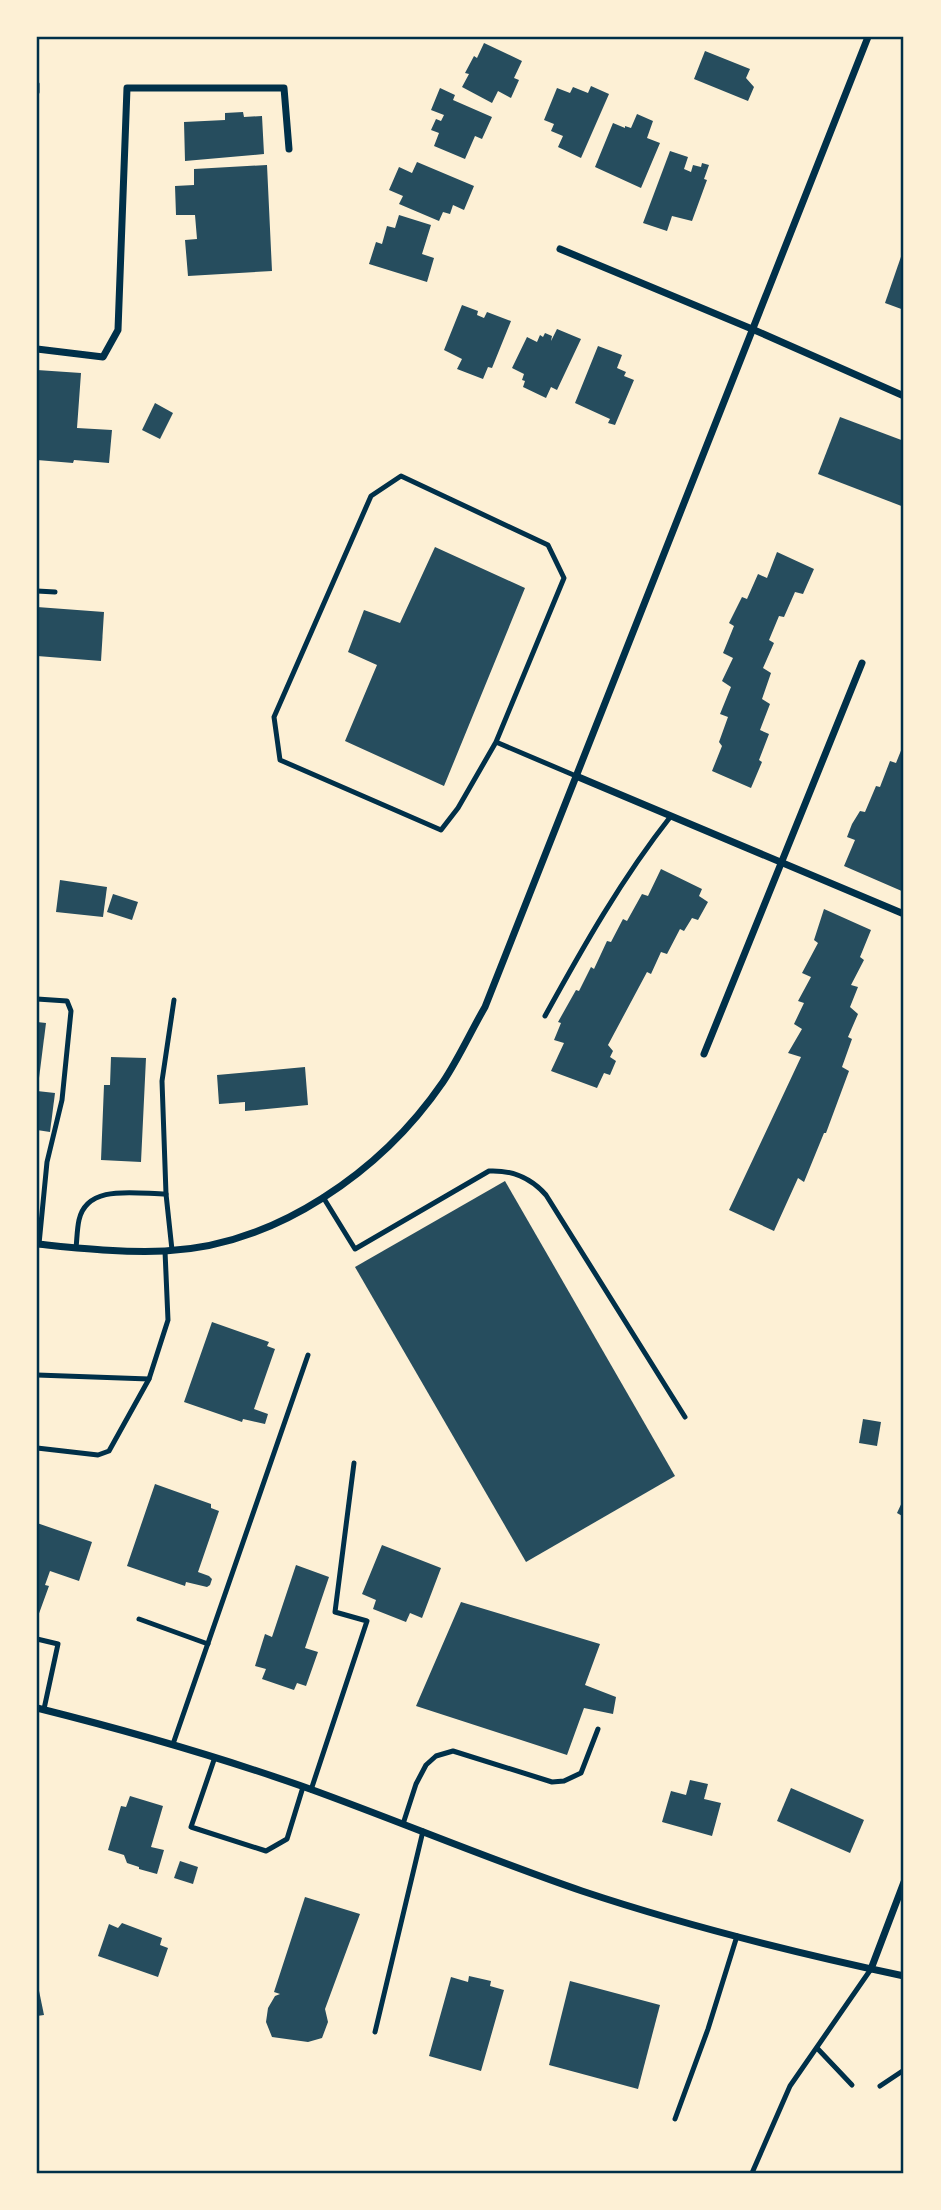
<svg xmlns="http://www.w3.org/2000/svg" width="941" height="2210" viewBox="0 0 941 2210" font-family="Barlow,sans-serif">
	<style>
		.building { fill: #264d5e }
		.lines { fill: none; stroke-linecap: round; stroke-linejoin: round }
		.service { stroke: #003049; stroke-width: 5 }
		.minor { stroke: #003049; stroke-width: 7 }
		.neatline { fill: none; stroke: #003049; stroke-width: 2.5 }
	</style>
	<rect width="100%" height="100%" fill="#fdf0d5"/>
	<g class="building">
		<polygon points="484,43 522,61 514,78 519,80 511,98 498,91 492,103 462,87 469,74 465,73 474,56 477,58"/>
		<polygon points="705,51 750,69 746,78 754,87 748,101 694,79"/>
		<polygon points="591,86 609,94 581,158 558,147 563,136 551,131 554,124 544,120 557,88 570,93 573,87 588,93"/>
		<polygon points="440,88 455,95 453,100 492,117 482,139 475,136 465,159 434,146 439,133 431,130 436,119 441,121 444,115 431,110"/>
		<polygon points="243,112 244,117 262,116 264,154 185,161 184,122 225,120 225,113"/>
		<polygon points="637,114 653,121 647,138 660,143 641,188 595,167 613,123 625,128 625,126 631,128"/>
		<polygon points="670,151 688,157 684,169 691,172 693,165 701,167 702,163 709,165 704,179 707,180 692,221 672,216 667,231 643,223"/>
		<polygon points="417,162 474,186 464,210 453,205 450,214 443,212 439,221 399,204 403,196 389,190 399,167 412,173"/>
		<polygon points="267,165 272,271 188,276 185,240 197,239 195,215 176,215 175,186 194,185 194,169"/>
		<polygon points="399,215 431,225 422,254 434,258 427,282 369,264 376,242 382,244 387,226 395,228"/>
		<polygon points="904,248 904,310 885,303"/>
		<polygon points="462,305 478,311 477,315 484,318 487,312 511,321 492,368 488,367 483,379 457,369 462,359 444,350"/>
		<polygon points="557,329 581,339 557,390 551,387 546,398 523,387 525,381 522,380 524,374 512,368 527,337 537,342 540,335 543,337 545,333 552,336 551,341"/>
		<polygon points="598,346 622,355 617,368 626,372 624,376 634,380 615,425 608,423 610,419 575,403"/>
		<polygon points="37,370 81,373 77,428 112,430 109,463 74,460 73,463 37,460"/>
		<polygon points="155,403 173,413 160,439 142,430"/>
		<polygon points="840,417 904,441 904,507 818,474"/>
		<polygon points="435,547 525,588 444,786 345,741 377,665 348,652 364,610 400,623"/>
		<polygon points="777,552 814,569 803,594 795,592 784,617 779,616 769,640 774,643 763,668 771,673 762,699 770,704 760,730 769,734 759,760 762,762 751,788 712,771 722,746 719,742 728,717 720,714 731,687 722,681 733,658 723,653 734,626 729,623 742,597 747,599 758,574 767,578"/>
		<polygon points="37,607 104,612 101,661 37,656"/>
		<polygon points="904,743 904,892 844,866 855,840 847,837 852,824 860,811 865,812 876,786 880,787 890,761 896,763"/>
		<polygon points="661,869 702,889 699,896 708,902 698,920 692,918 684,931 680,929 667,954 661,952 651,974 647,972 608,1045 613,1051 610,1057 616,1061 610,1075 604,1073 597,1088 551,1071 564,1043 554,1040 561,1023 558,1022 576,990 579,991 591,967 594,969 607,941 611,942 623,919 627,921 642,894 648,896"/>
		<polygon points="60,880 107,887 103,917 56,912"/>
		<polygon points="113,894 138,902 132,920 107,912"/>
		<polygon points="824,909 871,930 860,957 864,960 851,985 858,987 850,1007 858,1014 848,1037 852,1039 842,1067 849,1071 826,1133 824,1133 804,1182 798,1178 774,1231 729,1210 801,1057 788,1053 802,1029 794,1024 804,1003 798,1001 811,977 802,973 818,943 814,940"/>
		<polygon points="37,1022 46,1023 38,1086 37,1086"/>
		<polygon points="111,1057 146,1058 141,1162 101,1160 104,1085 110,1085"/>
		<polygon points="305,1067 308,1105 245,1111 245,1102 219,1104 217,1075"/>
		<polygon points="37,1091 55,1093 50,1132 37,1130"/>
		<polygon points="505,1181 675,1476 526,1562 355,1267"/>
		<polygon points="212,1322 269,1342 267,1346 275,1349 254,1409 268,1414 265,1424 243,1419 242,1422 184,1402"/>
		<polygon points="863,1419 881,1422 877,1446 859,1443"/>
		<polygon points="155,1484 211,1504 211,1508 219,1511 198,1572 209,1576 212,1579 210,1585 207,1587 186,1582 185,1586 127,1566"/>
		<polygon points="904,1498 904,1517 897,1513"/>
		<polygon points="37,1523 92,1542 79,1581 50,1571 45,1585 49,1586 37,1619"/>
		<polygon points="382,1545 441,1568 422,1618 410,1613 406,1622 373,1609 376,1600 362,1594"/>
		<polygon points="296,1565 329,1577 305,1648 318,1652 306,1686 297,1683 294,1690 262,1679 266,1669 255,1666 265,1634 272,1637"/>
		<polygon points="461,1602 600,1644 585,1685 616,1697 613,1714 584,1708 567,1755 416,1706"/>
		<polygon points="690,1780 708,1784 704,1799 721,1803 712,1836 662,1822 671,1791 686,1795"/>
		<polygon points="791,1788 864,1820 850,1853 777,1821"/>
		<polygon points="130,1796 163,1806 151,1847 164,1850 157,1874 139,1869 139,1867 127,1863 124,1855 108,1850 121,1806 126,1807"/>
		<polygon points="180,1861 198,1867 193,1884 174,1878"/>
		<polygon points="305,1897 360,1914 325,2009 328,2022 322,2038 308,2042 272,2037 266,2022 268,2008 275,1996 280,1994 274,1992"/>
		<polygon points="122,1923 162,1938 160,1945 168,1948 158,1977 98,1956 109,1924 118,1928"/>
		<polygon points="469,1976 491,1981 490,1986 504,1990 481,2071 429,2056 451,1977 468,1982"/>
		<polygon points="37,1981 44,2015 37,2016"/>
		<polygon points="570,1981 660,2005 638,2089 549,2065"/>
	</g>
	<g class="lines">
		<g class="service">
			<polyline points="37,92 37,84"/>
			<polyline points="37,591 55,592"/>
			<polyline points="496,742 458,808 441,830 280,760 274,717 371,496 401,476 548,545 564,578 496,742 576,776"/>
			<polyline points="37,999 67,1001 71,1011 62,1100 47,1162 39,1244"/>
			<path d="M 545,1016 C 583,947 622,878 671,816"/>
			<path d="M 323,1197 L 355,1249 L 489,1171 C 512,1170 530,1177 546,1195 L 685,1417"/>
			<path d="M 76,1248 C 77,1239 77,1229 79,1220 C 87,1183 137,1194 166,1194"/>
			<polyline points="172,1250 166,1194 162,1081 174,1000"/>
			<polyline points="37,1375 149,1379"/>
			<polyline points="37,1448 98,1455 109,1451 149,1379 168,1320 165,1251"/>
			<polyline points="139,1619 208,1644"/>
			<polyline points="37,1639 58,1644 44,1709"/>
			<polyline points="173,1744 308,1355"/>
			<polyline points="215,1757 191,1827 266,1851 287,1839 303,1787"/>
			<polyline points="311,1790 367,1621 335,1612 354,1463"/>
			<polyline points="403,1824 416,1784 426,1765 436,1756 453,1751 552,1782 564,1781 581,1773 598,1729"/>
			<polyline points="375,2032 423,1831"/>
			<polyline points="817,2048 852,2085"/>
			<polyline points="880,2086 904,2070"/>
			<polyline points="675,2119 708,2029 737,1936"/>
			<polyline points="752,2173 790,2086 871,1969"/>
		</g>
		<g class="minor">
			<polyline points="560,249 752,329 904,396"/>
			<polyline points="37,349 103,357 118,330 127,88 284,88 289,149"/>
			<polyline points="576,776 904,914"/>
			<polyline points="704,1054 862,663"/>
			<path d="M 37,1244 C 79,1248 122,1253 165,1251 C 276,1246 382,1171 443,1082 C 459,1058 471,1031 485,1007 L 868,37"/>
			<path d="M 37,1708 C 129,1731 220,1757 310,1789 C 401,1822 491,1860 582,1891 C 687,1926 796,1953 904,1976"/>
			<polyline points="871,1969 904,1882"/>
		</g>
	</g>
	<rect width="941" height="2210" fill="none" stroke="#fdf0d5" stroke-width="77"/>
	<rect x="38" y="38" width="864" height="2134" class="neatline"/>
</svg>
